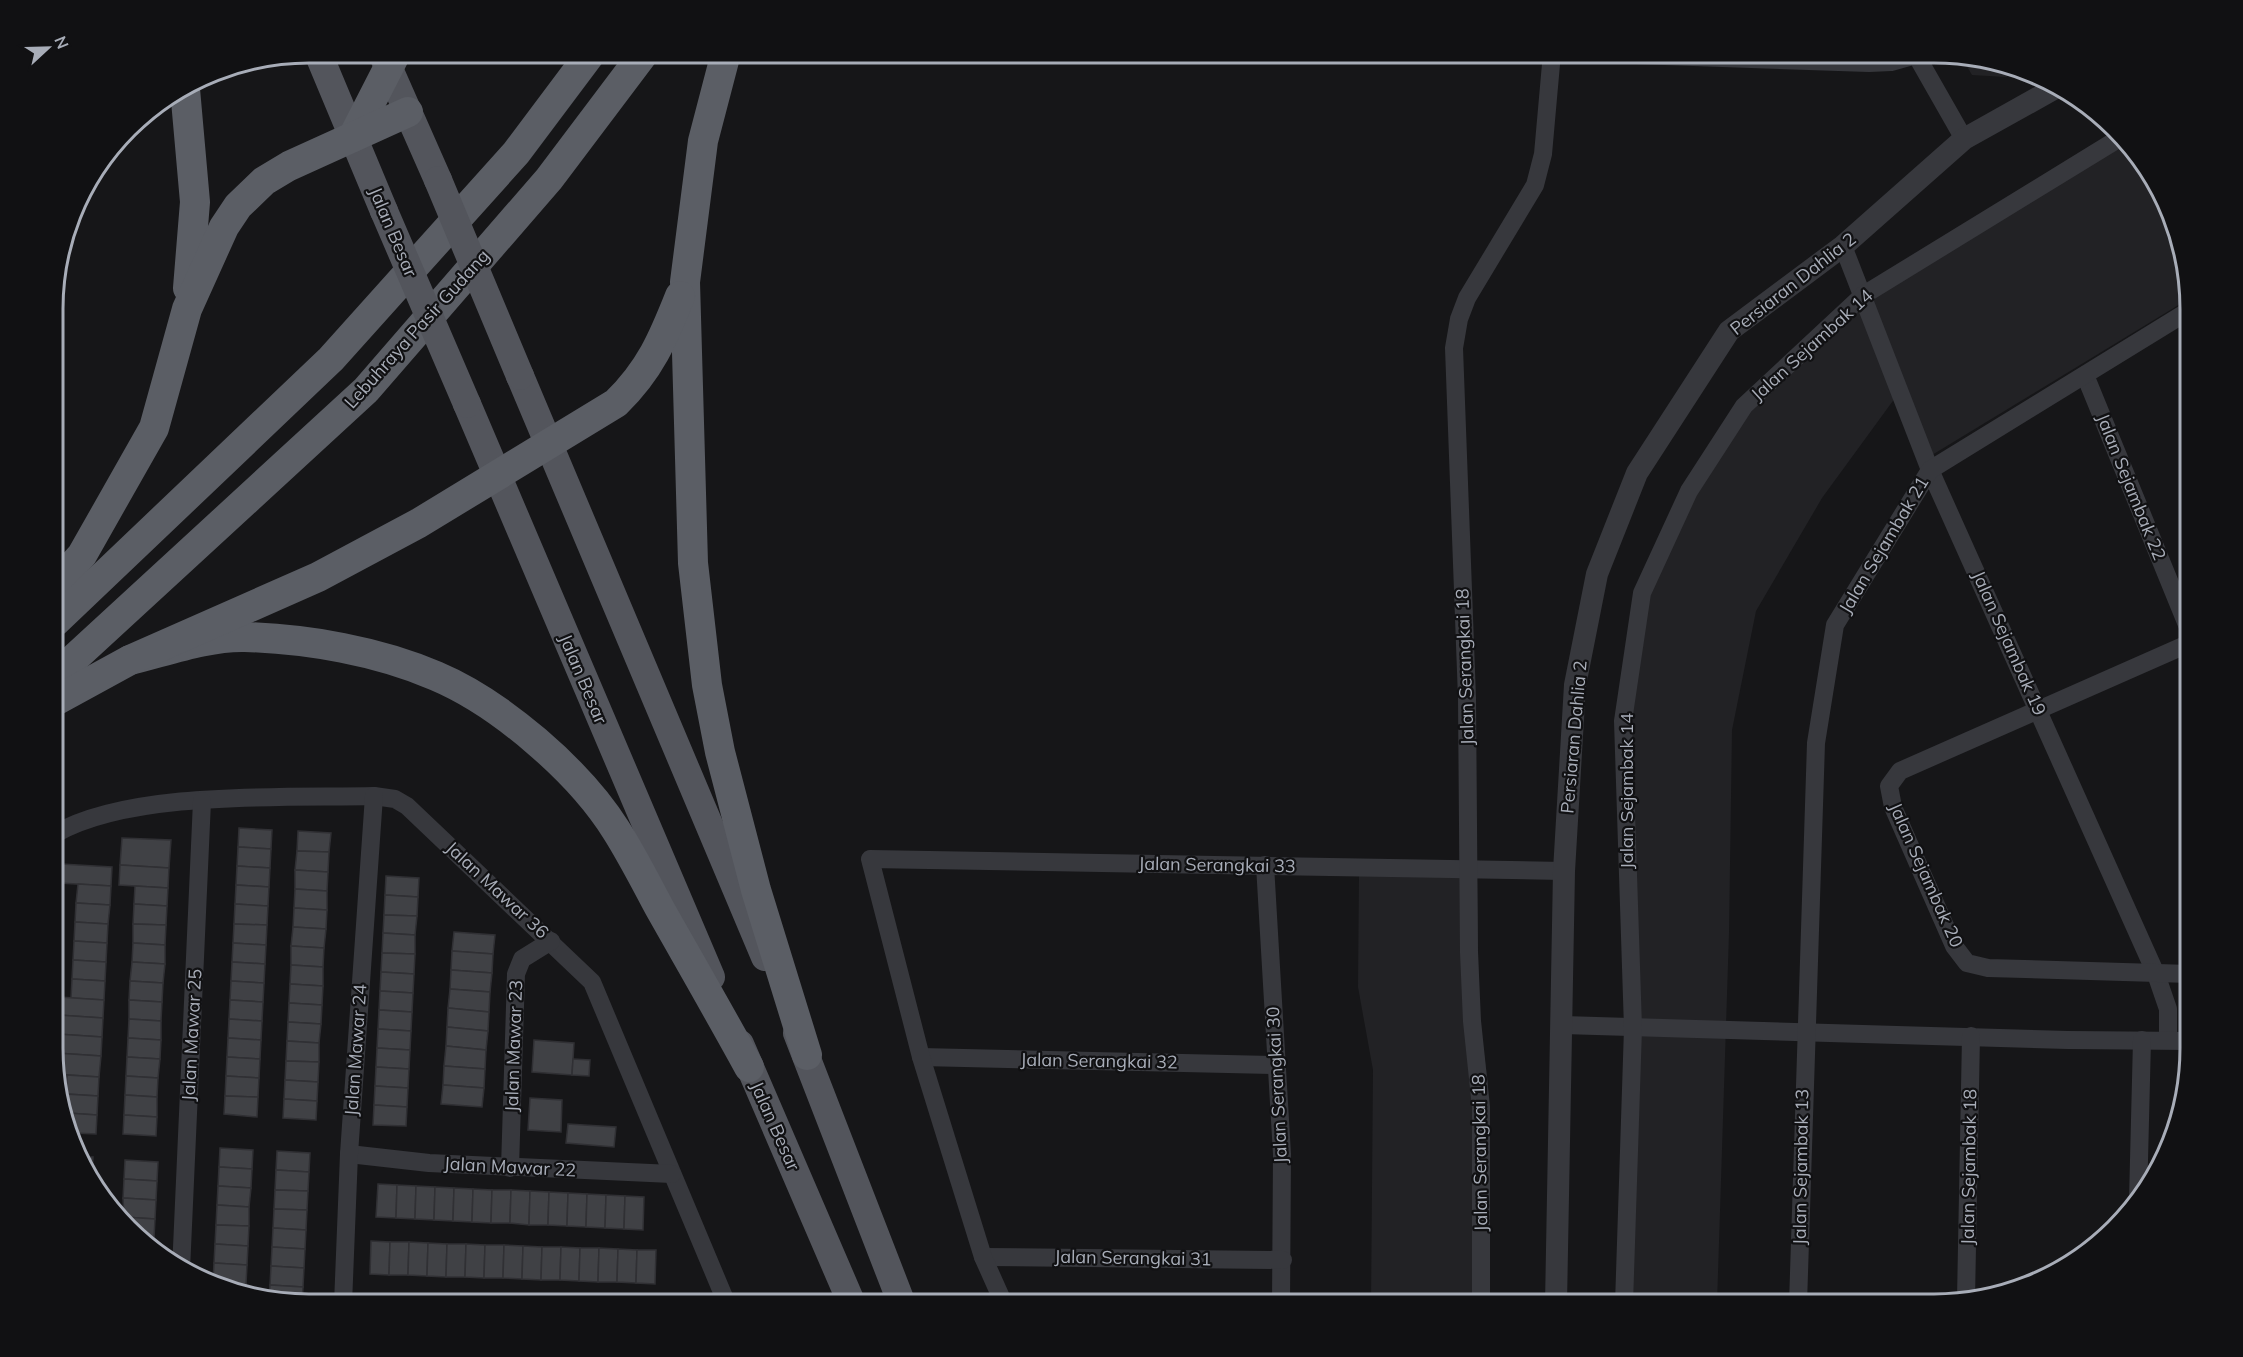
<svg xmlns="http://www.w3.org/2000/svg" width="2243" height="1357" viewBox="0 0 2243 1357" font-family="Mulish,sans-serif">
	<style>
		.built { fill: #222225 }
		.building { fill: #404145; stroke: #303034; stroke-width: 1.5 }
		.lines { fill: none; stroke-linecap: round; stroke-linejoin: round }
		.minor { stroke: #37383d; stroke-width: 18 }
		.tertiary { stroke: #37383d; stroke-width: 22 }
		.primary { stroke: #53555c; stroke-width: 28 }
		.trunk { stroke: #5b5e65; stroke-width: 30 }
		.primary-bridge { stroke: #53555c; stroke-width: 28 }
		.labels { text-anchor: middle; stroke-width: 4.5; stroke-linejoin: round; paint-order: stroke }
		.street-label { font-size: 18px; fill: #a8adb8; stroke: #111113 }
		.rim { fill: none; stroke: #a8adb8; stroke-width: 3 }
	</style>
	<rect width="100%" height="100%" fill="#161618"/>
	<g class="built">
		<polygon points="1961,56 2001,61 2019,69 2006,77 1972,75"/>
		<polygon points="2124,145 2147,167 2177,227 2190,298 1932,455 1871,297"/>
		<polygon points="1854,294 1895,398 1822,498 1756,611 1732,730 1729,933 1717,1304 1616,1304 1626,1049 1633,593 1681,489"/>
		<polygon points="1359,874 1477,876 1479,1017 1488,1083 1488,1304 1371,1304 1373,1070 1358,987"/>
	</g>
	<g class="building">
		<polygon points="239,828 272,830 271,849 238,847"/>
		<polygon points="298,831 331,833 329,852 297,851"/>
		<polygon points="122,838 171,840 169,868 120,865"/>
		<polygon points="238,847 271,849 270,868 237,866"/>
		<polygon points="297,851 329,852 328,872 295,870"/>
		<polygon points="61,864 112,867 111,886 59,883"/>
		<polygon points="120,865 169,868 168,888 119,885"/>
		<polygon points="237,866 270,868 269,887 236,885"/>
		<polygon points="295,870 328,872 327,891 295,889"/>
		<polygon points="386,876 419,878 418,897 385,895"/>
		<polygon points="78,884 111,886 110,905 76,903"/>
		<polygon points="236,885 269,887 268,906 235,904"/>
		<polygon points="135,886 168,888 167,906 134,904"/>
		<polygon points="295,889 327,891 327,910 294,908"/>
		<polygon points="385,895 418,897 417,916 384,915"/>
		<polygon points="76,903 110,905 108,924 75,922"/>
		<polygon points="134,904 167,906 166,925 133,924"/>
		<polygon points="235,904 268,906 267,925 234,924"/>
		<polygon points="294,908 327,910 326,929 293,927"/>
		<polygon points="384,915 417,916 415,935 383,933"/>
		<polygon points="75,922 108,924 107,943 74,941"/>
		<polygon points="133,924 166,925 165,945 133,943"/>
		<polygon points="234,924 267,925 266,945 233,943"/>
		<polygon points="293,927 326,929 324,948 291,946"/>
		<polygon points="454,932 495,935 493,954 452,951"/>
		<polygon points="383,933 415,935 415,954 382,953"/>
		<polygon points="74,941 107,943 106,962 73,960"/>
		<polygon points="133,943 165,945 165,964 132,962"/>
		<polygon points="233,943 266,945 265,964 232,962"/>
		<polygon points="291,946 324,948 323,967 291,965"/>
		<polygon points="452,951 493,954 492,973 451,970"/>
		<polygon points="382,953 415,954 414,974 381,972"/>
		<polygon points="73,960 106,962 105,981 72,979"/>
		<polygon points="132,962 165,964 163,983 130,981"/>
		<polygon points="232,962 265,964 264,983 231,981"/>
		<polygon points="291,965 323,967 323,986 290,984"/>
		<polygon points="451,970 492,973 490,992 450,989"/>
		<polygon points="381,972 414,974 413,993 380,991"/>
		<polygon points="72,979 105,981 104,1000 71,998"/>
		<polygon points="130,981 163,983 162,1002 129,1000"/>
		<polygon points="231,981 264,983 263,1002 230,1000"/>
		<polygon points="290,984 323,986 322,1005 289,1003"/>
		<polygon points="450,989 490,992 489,1012 448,1008"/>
		<polygon points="380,991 413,993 412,1012 379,1010"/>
		<polygon points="59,997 104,1000 103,1018 58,1015"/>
		<polygon points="129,1000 162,1002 161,1021 129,1019"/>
		<polygon points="230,1000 263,1002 262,1021 229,1019"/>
		<polygon points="289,1003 322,1005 321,1024 288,1022"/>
		<polygon points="448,1008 489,1012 488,1031 447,1027"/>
		<polygon points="379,1010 412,1012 411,1031 378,1029"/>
		<polygon points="58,1015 103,1018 102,1037 57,1034"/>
		<polygon points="129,1019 161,1021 161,1040 128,1038"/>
		<polygon points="229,1019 262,1021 261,1040 228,1038"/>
		<polygon points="288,1022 321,1024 319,1043 287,1041"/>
		<polygon points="447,1027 488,1031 486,1050 446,1046"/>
		<polygon points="378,1029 411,1031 410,1050 377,1048"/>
		<polygon points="57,1034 102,1037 101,1056 56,1053"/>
		<polygon points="128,1038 161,1040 160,1059 127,1057"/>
		<polygon points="228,1038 261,1040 260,1059 227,1057"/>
		<polygon points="534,1040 574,1043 572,1075 532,1072"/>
		<polygon points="287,1041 319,1043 319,1062 286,1061"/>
		<polygon points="446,1046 486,1050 485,1069 444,1066"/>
		<polygon points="377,1048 410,1050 409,1069 376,1067"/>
		<polygon points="56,1053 101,1056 99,1077 55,1074"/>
		<polygon points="127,1057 160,1059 158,1078 126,1076"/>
		<polygon points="227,1057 260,1059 259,1078 226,1076"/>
		<polygon points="573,1059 590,1060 589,1076 572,1075"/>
		<polygon points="286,1061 319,1062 318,1082 285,1080"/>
		<polygon points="444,1066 485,1069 484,1088 443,1085"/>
		<polygon points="376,1067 409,1069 408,1088 375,1086"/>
		<polygon points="67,1075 99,1077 98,1096 66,1094"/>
		<polygon points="126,1076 158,1078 157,1097 125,1095"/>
		<polygon points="226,1076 259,1078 258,1097 225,1096"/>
		<polygon points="285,1080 318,1082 317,1101 284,1099"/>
		<polygon points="443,1085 484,1088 482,1107 441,1104"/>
		<polygon points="375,1086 408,1088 407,1107 374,1105"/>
		<polygon points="66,1094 98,1096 97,1115 67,1113"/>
		<polygon points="125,1095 157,1097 157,1117 124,1115"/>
		<polygon points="225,1096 258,1097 257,1117 224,1114"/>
		<polygon points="530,1098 562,1100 561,1132 528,1130"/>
		<polygon points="284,1099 317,1101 316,1120 283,1118"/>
		<polygon points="374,1105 407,1107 406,1126 373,1125"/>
		<polygon points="67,1113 97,1115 96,1134 74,1133"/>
		<polygon points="124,1115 157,1117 156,1136 123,1134"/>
		<polygon points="568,1124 616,1127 614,1147 566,1143"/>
		<polygon points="220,1148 253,1150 252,1169 219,1167"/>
		<polygon points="277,1151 310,1153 309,1172 276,1170"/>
		<polygon points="83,1157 93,1157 92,1176 90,1176"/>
		<polygon points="125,1160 158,1162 157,1181 124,1179"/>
		<polygon points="219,1167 252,1169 251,1188 218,1186"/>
		<polygon points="276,1170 309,1172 308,1191 275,1190"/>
		<polygon points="124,1179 157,1181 156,1200 123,1198"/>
		<polygon points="378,1184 397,1185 396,1218 376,1217"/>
		<polygon points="397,1185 416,1186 415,1219 396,1218"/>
		<polygon points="218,1186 251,1188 249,1207 217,1205"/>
		<polygon points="416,1186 435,1187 434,1220 415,1219"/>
		<polygon points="435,1187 454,1188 453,1221 434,1220"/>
		<polygon points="454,1188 473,1189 472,1222 453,1221"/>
		<polygon points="473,1189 492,1190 491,1223 472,1222"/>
		<polygon points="275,1190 308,1191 307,1210 274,1209"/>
		<polygon points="492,1190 511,1190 510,1223 491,1223"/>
		<polygon points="511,1190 530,1191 529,1225 510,1223"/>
		<polygon points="530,1191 549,1192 548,1225 529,1225"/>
		<polygon points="549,1192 568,1193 567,1226 548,1225"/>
		<polygon points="568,1193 587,1194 586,1227 567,1226"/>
		<polygon points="587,1194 606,1195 605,1228 586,1227"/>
		<polygon points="606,1195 625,1196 624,1229 605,1228"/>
		<polygon points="625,1196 644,1197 643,1230 624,1229"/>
		<polygon points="123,1198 156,1200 155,1219 124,1217"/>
		<polygon points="217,1205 249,1207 249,1226 216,1225"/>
		<polygon points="274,1209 307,1210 306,1230 273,1228"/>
		<polygon points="124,1217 155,1219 154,1238 146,1238"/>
		<polygon points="216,1225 249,1226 248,1246 215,1244"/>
		<polygon points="273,1228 306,1230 305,1249 272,1247"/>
		<polygon points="371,1241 390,1242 389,1275 370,1274"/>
		<polygon points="390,1242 409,1242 408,1275 389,1275"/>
		<polygon points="409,1242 428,1243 427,1276 408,1275"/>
		<polygon points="428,1243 447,1244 446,1277 427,1276"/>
		<polygon points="215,1244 248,1246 247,1265 214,1263"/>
		<polygon points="447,1244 466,1244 465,1277 446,1277"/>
		<polygon points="466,1244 485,1245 484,1278 465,1277"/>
		<polygon points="485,1245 504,1245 503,1278 484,1278"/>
		<polygon points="504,1245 523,1246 522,1279 503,1278"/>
		<polygon points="523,1246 542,1247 541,1280 522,1279"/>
		<polygon points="272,1247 305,1249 304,1268 271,1266"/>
		<polygon points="542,1247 561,1247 560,1280 541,1280"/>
		<polygon points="561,1247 580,1248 579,1281 560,1280"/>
		<polygon points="580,1248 599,1248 598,1282 579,1281"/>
		<polygon points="599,1248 618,1249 617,1282 598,1282"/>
		<polygon points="618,1249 637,1250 636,1283 617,1282"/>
		<polygon points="637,1250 656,1250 655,1284 636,1283"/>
		<polygon points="214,1263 247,1265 246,1284 213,1282"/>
		<polygon points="271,1266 304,1268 303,1287 270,1285"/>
		<polygon points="213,1282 246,1284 245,1296 213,1283"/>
		<polygon points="270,1285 303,1287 302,1304 269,1299"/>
	</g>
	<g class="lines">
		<g class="minor">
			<polyline points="1577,53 1869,63 1891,62 1916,55"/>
			<polyline points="1915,53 1964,139"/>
			<polyline points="1843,246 1930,470 2156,974 2168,1009 2168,1040"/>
			<polyline points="2085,375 2190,632"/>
			<polyline points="2190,643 1900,771 1889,786 1893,807 1954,946 1967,963 1988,968 2190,974"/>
			<path d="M 55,834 C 130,790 286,798 374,796 L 395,799 L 407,806 L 592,982 L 727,1304"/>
			<polyline points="1265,865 1282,1154 1281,1304"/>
			<polyline points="1563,1025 2068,1040 2190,1041"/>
			<polyline points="921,1057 1276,1065"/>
			<polyline points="349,1154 429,1163 672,1174"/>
			<polyline points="510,1168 516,974 522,959 551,941"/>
			<polyline points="2138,1200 2142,1040"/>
			<polyline points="983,1257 1283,1260"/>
			<polyline points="181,1270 202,801"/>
			<polyline points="1966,1299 1971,1036"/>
			<polyline points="343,1304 349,1154 374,796"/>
			<polyline points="1004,1304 983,1257 921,1057 870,859 1564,871"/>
			<polyline points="1481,1304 1481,1107 1472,1021 1469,952 1467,698 1454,348 1459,319 1467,298 1535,185 1543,154 1552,53"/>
			<polyline points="1624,1304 1633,1028 1623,721 1642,593 1689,491 1744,406 1862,296 2118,139"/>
			<polyline points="1798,1304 1816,743 1835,625 1930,470 2190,310"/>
		</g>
		<polyline class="tertiary" points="1556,1304 1564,871 1575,685 1597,574 1637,473 1729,331 1843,246 1964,139 2059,86"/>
		<g class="primary">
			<polyline points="318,53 384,211"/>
			<polyline points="382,53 438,180"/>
			<polyline points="520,376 765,957"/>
			<polyline points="467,404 711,977"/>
			<polyline points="797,1033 902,1304"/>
			<polyline points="740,1044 852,1304"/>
		</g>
		<g class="trunk">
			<polyline points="726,53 703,141 685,282 693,563 707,685 720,752 756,890 807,1055"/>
			<polyline points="185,89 195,202 188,288"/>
			<polyline points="353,137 396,53"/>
			<polyline points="55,585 82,555 154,428 187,309 224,227 238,206 264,181 289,166 408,112"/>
			<polyline points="55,622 331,359 516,153 591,53"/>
			<path d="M 130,660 C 167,651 208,636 245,637 C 308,639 378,651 436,676 C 500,703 579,771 616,830 C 632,855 646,883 660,909 C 690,962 720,1014 749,1067"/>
			<polyline points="55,676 366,390 549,179 644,53"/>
			<path d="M 55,701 L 130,660 L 318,577 L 419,523 L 616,403 C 650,370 663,339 680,296"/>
		</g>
		<g class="primary-bridge">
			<polyline points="438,180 520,376"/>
			<polyline points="384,211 467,404"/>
		</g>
	</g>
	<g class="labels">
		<g class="street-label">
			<text transform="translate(393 232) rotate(67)" y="6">Jalan Besar</text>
			<text transform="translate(1793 284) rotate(-38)" y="6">Persiaran Dahlia 2</text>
			<text transform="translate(417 329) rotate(-48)" y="6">Lebuhraya Pasir Gudang</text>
			<text transform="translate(1812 345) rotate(-42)" y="6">Jalan Sejambak 14</text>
			<text transform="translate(2131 487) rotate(68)" y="6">Jalan Sejambak 22</text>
			<text transform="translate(1884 545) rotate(-59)" y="6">Jalan Sejambak 21</text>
			<text transform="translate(2009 643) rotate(66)" y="6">Jalan Sejambak 19</text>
			<text transform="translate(1465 667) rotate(-92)" y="6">Jalan Serangkai 18</text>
			<text transform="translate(583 679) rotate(67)" y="6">Jalan Besar</text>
			<text transform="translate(1574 737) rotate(-85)" y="6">Persiaran Dahlia 2</text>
			<text transform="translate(1627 791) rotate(-90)" y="6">Jalan Sejambak 14</text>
			<text transform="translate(1217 865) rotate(1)" y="6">Jalan Serangkai 33</text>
			<text transform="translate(1926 875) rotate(66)" y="6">Jalan Sejambak 20</text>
			<text transform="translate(497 890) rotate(43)" y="6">Jalan Mawar 36</text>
			<text transform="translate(192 1035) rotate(-87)" y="6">Jalan Mawar 25</text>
			<text transform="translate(514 1046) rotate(-88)" y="6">Jalan Mawar 23</text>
			<text transform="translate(356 1050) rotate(-86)" y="6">Jalan Mawar 24</text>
			<text transform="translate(1099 1061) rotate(1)" y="6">Jalan Serangkai 32</text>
			<text transform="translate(1277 1085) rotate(-93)" y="6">Jalan Serangkai 30</text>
			<text transform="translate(775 1126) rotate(66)" y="6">Jalan Besar</text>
			<text transform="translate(1480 1153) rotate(-91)" y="6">Jalan Serangkai 18</text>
			<text transform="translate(510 1167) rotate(3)" y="6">Jalan Mawar 22</text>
			<text transform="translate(1801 1167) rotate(-89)" y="6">Jalan Sejambak 13</text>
			<text transform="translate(1969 1167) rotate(-89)" y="6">Jalan Sejambak 18</text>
			<text transform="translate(1133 1258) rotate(1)" y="6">Jalan Serangkai 31</text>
		</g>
	</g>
	<path d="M0 0H2243V1357H0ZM309 63H1934A246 246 0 0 1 2180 309V1048A246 246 0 0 1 1934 1294H309A246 246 0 0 1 63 1048V309A246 246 0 0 1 309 63Z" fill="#111113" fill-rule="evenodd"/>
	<path class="rim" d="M309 63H1934A246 246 0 0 1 2180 309V1048A246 246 0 0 1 1934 1294H309A246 246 0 0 1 63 1048V309A246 246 0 0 1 309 63Z"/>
	<g transform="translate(48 48) rotate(68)" stroke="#111113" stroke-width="4.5" paint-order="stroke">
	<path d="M0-4.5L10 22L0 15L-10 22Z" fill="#a8adb8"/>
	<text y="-9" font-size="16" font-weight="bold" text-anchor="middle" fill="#a8adb8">N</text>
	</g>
</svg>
